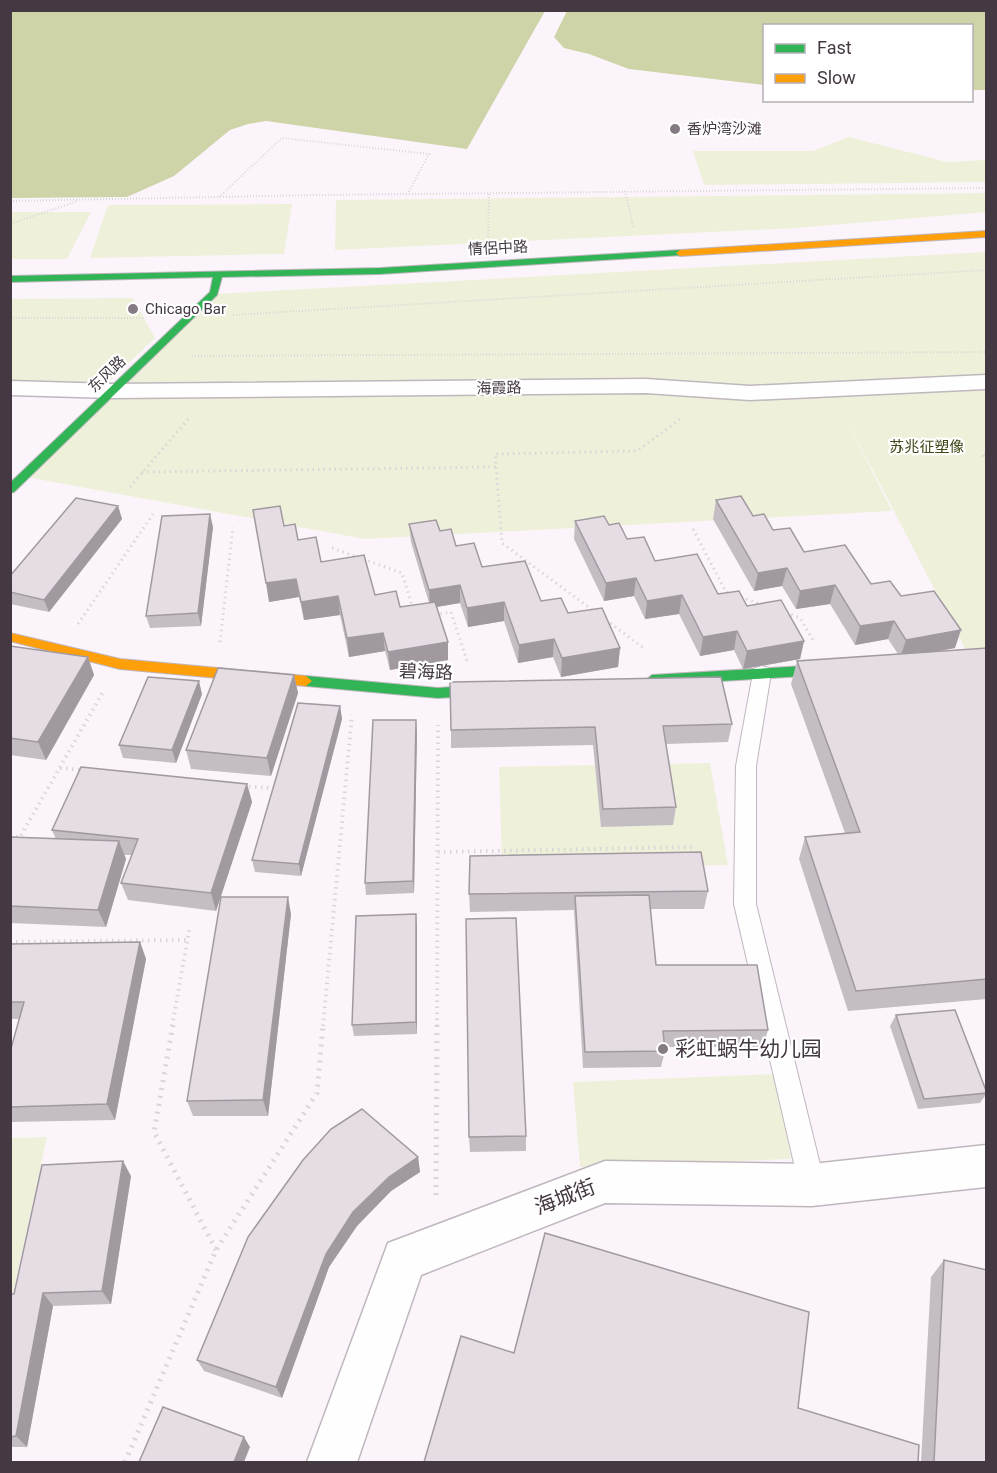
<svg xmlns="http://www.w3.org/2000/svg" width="997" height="1473" viewBox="0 0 997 1473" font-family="Roboto,'Noto Sans SC',sans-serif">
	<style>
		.green { fill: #eff0d9 }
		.water { fill: #cfd3a8 }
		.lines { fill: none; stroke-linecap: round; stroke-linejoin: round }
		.lane-casing { stroke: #bfb7be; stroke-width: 2 }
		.street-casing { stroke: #bfb7be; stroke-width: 3 }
		.fast-casing { stroke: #bfb7be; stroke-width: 2 }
		.slow-casing { stroke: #bfb7be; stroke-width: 2 }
		.path-far3 { stroke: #d9d6d8; stroke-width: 2; stroke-dasharray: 1 2; stroke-linecap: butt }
		.path-far2 { stroke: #d9d6d8; stroke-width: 3; stroke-dasharray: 1.5 4; stroke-linecap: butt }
		.path-far1 { stroke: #d9d6d8; stroke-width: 4; stroke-dasharray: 1.5 4.5; stroke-linecap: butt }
		.path { stroke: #d9d6d8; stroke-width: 5; stroke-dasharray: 2 6; stroke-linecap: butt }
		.lane { fill: #fefefe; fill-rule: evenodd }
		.street { fill: #fefefe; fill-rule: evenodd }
		.fast { fill: #30b455; fill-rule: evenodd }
		.slow { fill: #ff9f0a; fill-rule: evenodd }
		.wall { fill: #c5bdc4 }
		.shaded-wall { fill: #a09aa0 }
		.building { fill: #e5dce4; stroke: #a09aa0; stroke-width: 1.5 }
		.poi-dot { fill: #847a83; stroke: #fff; stroke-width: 2 }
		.labels { text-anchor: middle; stroke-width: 4.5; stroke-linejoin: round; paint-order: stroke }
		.far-poi-label { font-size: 15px; fill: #443843; stroke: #fff; text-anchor: start }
		.far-street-label { font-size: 15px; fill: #443843; stroke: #fff }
		.far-park-label { font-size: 15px; fill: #434819; stroke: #fff }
		.street-label { font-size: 18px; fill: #443843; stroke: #fff }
		.near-poi-label { font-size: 21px; fill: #443843; stroke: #fff; text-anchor: start }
		.near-street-label { font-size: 21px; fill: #443843; stroke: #fff }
	</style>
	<rect width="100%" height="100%" fill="#fbf5fb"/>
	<g class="green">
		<polygon points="849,137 947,162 986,160 986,182 704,185 693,151 813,151"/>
		<polygon points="986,193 986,212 797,228 335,250 336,200"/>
		<polygon points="292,204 284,254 90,258 108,205"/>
		<polygon points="10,212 91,212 67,259 11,259"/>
		<polygon points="986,252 986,381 750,391 115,390 214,294"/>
		<polygon points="133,298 155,338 105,385 11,380 10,299"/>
		<polygon points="986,383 986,659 971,660 839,405 892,511 365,539 26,477 113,392 832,391"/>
		<polygon points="710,763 728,865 502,869 499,767 595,765 602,827 664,764"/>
		<polygon points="774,1074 791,1159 580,1167 573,1082"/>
		<polygon points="47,1137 13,1293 11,1293 11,1138"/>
	</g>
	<g class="water">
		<polygon points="10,11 11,10 545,11 467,149 266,121 248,124 230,130 174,176 127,197 11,198"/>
		<polygon points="567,11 986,11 986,90 972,90 972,26 764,26 764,85 629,69 589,54 564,48 554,37"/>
	</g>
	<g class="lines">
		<g class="lane-casing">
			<polygon id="lane" points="762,666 769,668 771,673 756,766 756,904 825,1185 821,1194 812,1198 803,1194 799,1185 734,904 736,766 753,673 755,668"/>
		</g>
		<g class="street-casing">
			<g id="street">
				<polygon points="986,375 986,389 750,400 646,393 112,398 10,395 10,381 112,384 646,379 750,386"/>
				<polygon points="986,1145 986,1187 812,1206 605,1203 421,1275 357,1462 307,1462 388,1243 605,1161 812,1164"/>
			</g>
		</g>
		<g class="fast-casing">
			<g id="fast">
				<polygon points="680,250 684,253 683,255 380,274 222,277 217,295 14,492 10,493 10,483 210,292 213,277 10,282 10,276 380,268"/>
				<polygon points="838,664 844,669 838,674 652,685 646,680 652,675"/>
				<polygon points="306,676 438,688 496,684 503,689 496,694 438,698 306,686 300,681"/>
			</g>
		</g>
		<g class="slow-casing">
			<g id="slow">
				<polygon points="986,231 986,237 680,256 676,253 680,250"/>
				<polygon points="10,633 120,659 306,676 312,681 306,686 120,669 10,641"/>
			</g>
		</g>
		<g class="path-far3">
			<polyline points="625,191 634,229"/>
			<polyline points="219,197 282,138 429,154 408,193"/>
			<polyline points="10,201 315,195 986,188"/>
			<polyline points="10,224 78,201"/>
			<polyline points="488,240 489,193"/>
			<polyline points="233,315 986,270"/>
			<polyline points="10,318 144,318"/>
			<polyline points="192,356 986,352"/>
		</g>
		<g class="path-far2">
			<polyline points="986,454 982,454 986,461"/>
			<polyline points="496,467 502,543 595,612"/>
			<polyline points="142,472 496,467 495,454 637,451 683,417"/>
			<polyline points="130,487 190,417"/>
			<polyline points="693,529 726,592 731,594"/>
			<polyline points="332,548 402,573 413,609"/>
			<polyline points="741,597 762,605"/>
			<polyline points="786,613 800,618 813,640"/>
			<polyline points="435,615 451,612 467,661"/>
			<polyline points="606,620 645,649"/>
			<polyline points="78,624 153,514"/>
			<polyline points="220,642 233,527"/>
		</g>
		<g class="path-far1">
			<polyline points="60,768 83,770"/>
			<polyline points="243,786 270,788"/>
			<polyline points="10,837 20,837 103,692"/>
			<polyline points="438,852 692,847"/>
			<polyline points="10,942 187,940"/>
			<polyline points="172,1026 190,926"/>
			<polyline points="323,1026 352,715"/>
			<polyline points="437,1026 438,725"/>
		</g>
		<g class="path">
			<polyline points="173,1025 154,1132 216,1250"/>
			<polyline points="436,1195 437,1025"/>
			<polyline points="125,1462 216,1250 317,1093 323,1025"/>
		</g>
		<use href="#lane" class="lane"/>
		<use href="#street" class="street"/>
		<use href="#fast" class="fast"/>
		<use href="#slow" class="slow"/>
	</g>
	<g class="wall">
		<polygon points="716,500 753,516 804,552 871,584 901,596 955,648 937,651 987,648 987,999 848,1011 799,859 805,837 845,833 791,684 797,661 898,654 888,639 855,645 830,604 796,609 782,586 754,591 713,519"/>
		<polygon points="118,506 122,519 49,612 10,604 10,576"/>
		<polygon points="575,521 609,525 655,561 718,594 747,606 804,641 800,659 743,669 734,650 700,656 679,614 645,619 634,596 604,601 574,539"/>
		<polygon points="409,524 440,531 482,567 541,601 568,613 620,648 618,667 561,677 553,657 518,663 504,621 468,627 460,603 437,607 448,660 390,670 385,651 349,657 340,615 304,620 299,597 269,602 284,526 321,562 375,595 400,607 429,603 411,542"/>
		<polygon points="213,527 201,626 150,628 146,616"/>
		<polygon points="10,646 88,657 94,675 46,760 10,755"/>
		<polygon points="294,675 298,693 271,776 191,769 186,750"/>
		<polygon points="202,694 176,763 123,758 119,745"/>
		<polygon points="340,706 342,719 301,876 255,872 252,860"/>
		<polygon points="732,724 728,742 666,744 676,807 673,825 601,827 593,745 451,748 451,730"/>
		<polygon points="417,732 414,893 366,895 365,883"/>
		<polygon points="247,784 252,802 216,911 128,900 121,883 132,855 124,855 126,859 106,927 10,923 10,837 56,839 52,830"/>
		<polygon points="708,891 704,909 650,909 656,965 768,1030 763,1047 664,1047 665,1051 661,1067 583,1068 574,910 470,912 469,894"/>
		<polygon points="291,914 268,1116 193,1116 187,1101"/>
		<polygon points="417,926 417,1034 354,1036 352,1025"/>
		<polygon points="140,942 146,959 115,1120 10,1122 10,1052 19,1019 10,1019 10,944"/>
		<polygon points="896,1015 987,1093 980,1103 918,1109 890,1026"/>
		<polygon points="526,1136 526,1151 470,1152 469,1137"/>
		<polygon points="418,1157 420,1172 391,1191 357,1226 329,1267 282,1398 204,1371 197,1360"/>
		<polygon points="131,1176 111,1304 53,1306 27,1447 10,1447 10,1294 14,1294"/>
		<polygon points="944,1260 987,1462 921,1462 931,1277"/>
	</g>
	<g class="shaded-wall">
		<polygon points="118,506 122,519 49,612 44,600"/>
		<polygon points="210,514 213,527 201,626 198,613"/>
		<polygon points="787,568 782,586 754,591 758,573"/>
		<polygon points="636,578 634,596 604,601 606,583"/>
		<polygon points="296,579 299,597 269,602 266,583"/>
		<polygon points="460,585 460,603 430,608 429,590"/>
		<polygon points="835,585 830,604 796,609 800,591"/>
		<polygon points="682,595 679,614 645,619 647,601"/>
		<polygon points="338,596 340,615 304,620 301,602"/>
		<polygon points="504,602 504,621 468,627 467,608"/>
		<polygon points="894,621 888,639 855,645 860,626"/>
		<polygon points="961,630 955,648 900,658 906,640"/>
		<polygon points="737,631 734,650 700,656 703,637"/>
		<polygon points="383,633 385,651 349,657 347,638"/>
		<polygon points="554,639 553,657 518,663 519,645"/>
		<polygon points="804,641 800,659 743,669 747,651"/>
		<polygon points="448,642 448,660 390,670 388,652"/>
		<polygon points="620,648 618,667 561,677 562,658"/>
		<polygon points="88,657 94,675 46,760 38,742"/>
		<polygon points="294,675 298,693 271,776 267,758"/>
		<polygon points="199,681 202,694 176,763 172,750"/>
		<polygon points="340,706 342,719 301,876 299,864"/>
		<polygon points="416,720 417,732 414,893 413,881"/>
		<polygon points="247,784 252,802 216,911 211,893"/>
		<polygon points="119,841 126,859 106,927 98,910"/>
		<polygon points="288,897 291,914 268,1116 263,1100"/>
		<polygon points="416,914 417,926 417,1034 416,1022"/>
		<polygon points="140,942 146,959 115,1120 107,1104"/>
		<polygon points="418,1157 420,1172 391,1191 357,1226 329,1267 282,1398 276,1387 326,1254 353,1212 389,1177"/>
		<polygon points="123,1161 131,1176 111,1304 102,1291"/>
		<polygon points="43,1293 53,1306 27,1447 16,1436"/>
		<polygon points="244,1437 250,1447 244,1462 234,1462"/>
	</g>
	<g class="building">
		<polygon points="741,496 753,516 764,514 773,530 790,528 804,552 845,545 871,584 890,581 901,596 934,591 961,630 906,640 894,621 860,626 835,585 800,591 787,568 758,573 716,500"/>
		<polygon points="76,498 118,506 44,600 10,592 10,576"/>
		<polygon points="280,506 284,526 295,524 298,540 316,537 321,562 364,555 375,595 396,591 400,607 435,602 448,642 388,652 383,633 347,638 338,596 301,602 296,579 266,583 253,510"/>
		<polygon points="210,514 198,613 146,616 162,516"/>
		<polygon points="604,516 609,525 619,523 627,539 644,537 655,561 697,554 718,594 739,591 747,606 781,600 804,641 747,651 737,631 703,637 682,595 647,601 636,578 606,583 575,521"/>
		<polygon points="436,520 440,531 451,529 456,546 474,543 482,567 525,561 541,601 561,598 568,613 602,608 620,648 562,658 554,639 519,645 504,602 467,608 460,585 429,590 409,524"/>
		<polygon points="10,646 88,657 38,742 10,738"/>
		<polygon points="987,648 987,979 856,991 805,837 860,832 797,661"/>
		<polygon points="218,668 294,675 267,758 186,750"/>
		<polygon points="148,677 199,681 172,750 119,745"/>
		<polygon points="721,677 732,724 663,726 676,807 603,809 595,727 451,730 450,682"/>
		<polygon points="298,703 340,706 299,864 252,860"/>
		<polygon points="373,720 416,720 413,881 365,883"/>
		<polygon points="81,767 247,784 211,893 121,883 138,839 52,830"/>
		<polygon points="10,837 119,841 98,910 10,906"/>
		<polygon points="701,852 708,891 469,894 470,856"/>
		<polygon points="649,895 656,965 757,965 768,1030 663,1031 665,1051 585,1052 575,896"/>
		<polygon points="221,897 288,897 263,1100 187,1101"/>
		<polygon points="416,914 416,1022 352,1025 356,916"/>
		<polygon points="516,918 526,1136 469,1137 466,919"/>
		<polygon points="140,942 107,1104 10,1107 10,1052 24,1002 10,1002 10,944"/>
		<polygon points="955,1010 987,1093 924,1099 896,1015"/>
		<polygon points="362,1109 418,1157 389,1177 353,1212 326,1254 276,1387 197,1360 248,1237 303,1160 331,1129"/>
		<polygon points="123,1161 102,1291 43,1293 16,1436 10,1437 10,1294 14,1294 42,1165"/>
		<polygon points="545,1233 809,1312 798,1408 919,1445 918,1462 424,1462 461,1336 514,1353"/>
		<polygon points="944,1260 987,1270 987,1462 934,1462"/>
		<polygon points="163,1407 244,1437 234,1462 139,1462"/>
	</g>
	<g class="poi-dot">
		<circle cx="675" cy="129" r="6"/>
		<circle cx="133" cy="309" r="6"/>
		<circle cx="663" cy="1049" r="6"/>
	</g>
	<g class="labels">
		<g class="far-poi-label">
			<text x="687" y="134">香炉湾沙滩</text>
			<text x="145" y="314">Chicago Bar</text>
		</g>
		<g class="far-street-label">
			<text transform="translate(498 248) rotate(-3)" y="5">情侶中路</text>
			<text transform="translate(107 374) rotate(-44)" y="5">东风路</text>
			<text transform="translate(499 388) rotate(-1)" y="5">海霞路</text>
		</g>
		<g class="far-park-label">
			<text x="927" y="452">苏兆征塑像</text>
		</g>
		<g class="street-label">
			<text transform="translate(426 672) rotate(2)" y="6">碧海路</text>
		</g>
		<g class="near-poi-label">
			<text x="675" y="1056">彩虹蜗牛幼儿园</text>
		</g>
		<g class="near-street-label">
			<text transform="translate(565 1197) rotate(-21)" y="7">海城街</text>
		</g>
	</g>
	<rect width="997" height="1473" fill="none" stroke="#443843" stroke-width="24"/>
	<rect x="763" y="24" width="210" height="78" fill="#ffffff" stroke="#b4afb4" stroke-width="1.5"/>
	<rect x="775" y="44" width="30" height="9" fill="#30b455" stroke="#b4afb4" stroke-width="1.5"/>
	<text x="817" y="54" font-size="18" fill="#443843">Fast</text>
	<rect x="775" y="74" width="30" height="9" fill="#ff9f0a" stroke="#b4afb4" stroke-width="1.5"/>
	<text x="817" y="84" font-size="18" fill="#443843">Slow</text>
</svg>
